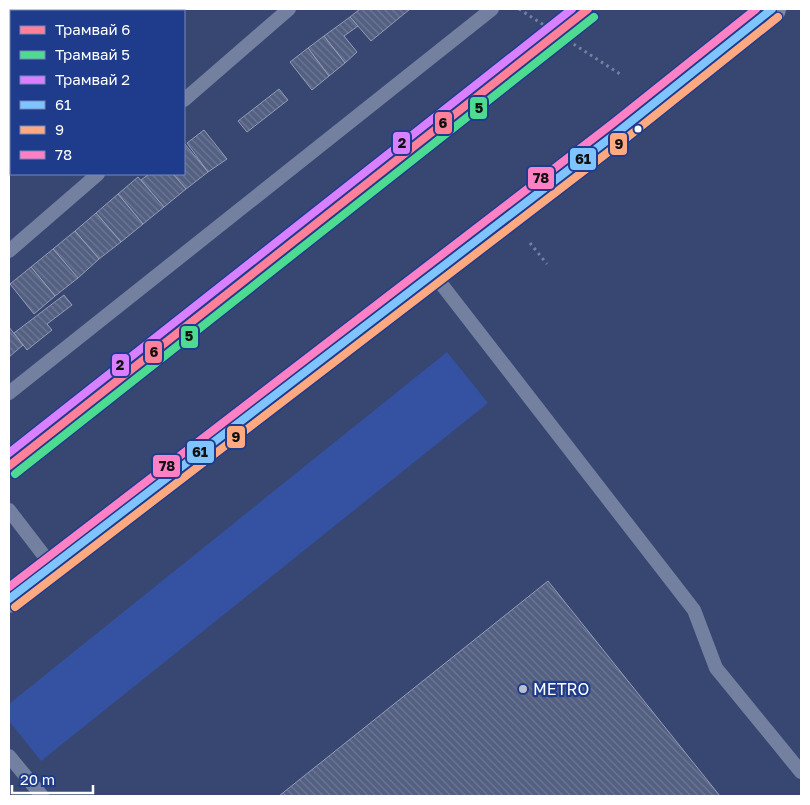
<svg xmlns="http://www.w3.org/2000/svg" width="810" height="805" viewBox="0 0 810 805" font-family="'Golos Text',sans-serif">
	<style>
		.green { fill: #3451a2 }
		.building { fill: url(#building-back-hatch); stroke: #939cb5 }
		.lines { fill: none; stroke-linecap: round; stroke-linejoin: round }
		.path { stroke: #74809f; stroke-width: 3; stroke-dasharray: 2.5 4; stroke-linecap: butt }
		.lane { stroke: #74809f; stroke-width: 14 }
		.primary { stroke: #7e88a5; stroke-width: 28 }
		.bus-1-casing { stroke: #1f3b8b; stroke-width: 11 }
		.bus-2-casing { stroke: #1f3b8b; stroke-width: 11 }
		.bus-3-casing { stroke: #1f3b8b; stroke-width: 11 }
		.bus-1 { stroke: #80c4ff; stroke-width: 8 }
		.bus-2 { stroke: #ffa980; stroke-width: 8 }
		.bus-3 { stroke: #ff80c5; stroke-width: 8 }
		.tram-1-casing { stroke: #1f3b8b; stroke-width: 11 }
		.tram-2-casing { stroke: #1f3b8b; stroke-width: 11 }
		.tram-3-casing { stroke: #1f3b8b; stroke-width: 11 }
		.tram-1 { stroke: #ff8098; stroke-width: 8 }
		.tram-2 { stroke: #4ddb92; stroke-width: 8 }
		.tram-3 { stroke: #d880ff; stroke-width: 8 }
		.bus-dot { fill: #fff; stroke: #1f3b8b; stroke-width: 2 }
		.poi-dot { fill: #b9bfce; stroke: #1f3b8b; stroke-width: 2 }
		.labels { text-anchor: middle; stroke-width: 4.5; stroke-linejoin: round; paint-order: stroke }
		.poi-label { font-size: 16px; fill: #fff; stroke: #1f3b8b; text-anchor: start }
		.line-badge { stroke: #1f3b8b; stroke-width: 2 }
		.pale-badge-label { font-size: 14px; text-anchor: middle; font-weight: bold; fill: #111 }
	</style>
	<defs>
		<pattern id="building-back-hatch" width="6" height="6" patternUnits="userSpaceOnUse" patternTransform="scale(1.25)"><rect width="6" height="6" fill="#546082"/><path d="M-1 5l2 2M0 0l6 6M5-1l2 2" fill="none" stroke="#6e7895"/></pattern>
	</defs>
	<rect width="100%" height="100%" fill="#384772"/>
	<polygon class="green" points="447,352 488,403 41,761 9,721 9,704"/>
	<g class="building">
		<polygon points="360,9 410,9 371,41 350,17"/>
		<polygon points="350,17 358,26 344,36 357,52 345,63 324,36"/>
		<polygon points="324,36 345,63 329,76 308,48"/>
		<polygon points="308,48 329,76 312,90 290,62"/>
		<polygon points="279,89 288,100 247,132 238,121"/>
		<polygon points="11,121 11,148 9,145 9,123"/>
		<polygon points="204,130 227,159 208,172 187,143"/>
		<polygon points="184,143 208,172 186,189 173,174 184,174"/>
		<polygon points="9,150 11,153 11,170 9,172"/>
		<polygon points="149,174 173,174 186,189 164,207 141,180"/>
		<polygon points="138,177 164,207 143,224 118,194"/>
		<polygon points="118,194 143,224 121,242 96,213"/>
		<polygon points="96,213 121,242 99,259 75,231"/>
		<polygon points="75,231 99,259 78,278 53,249"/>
		<polygon points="53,249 78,278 55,296 31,267"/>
		<polygon points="31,267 55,296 34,314 10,284"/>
		<polygon points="64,295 72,305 47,324 52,330 27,350 14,333"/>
		<polygon points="9,327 23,345 9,357"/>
		<polygon points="548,581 720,796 279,796"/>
	</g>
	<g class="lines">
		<g class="path">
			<polyline points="519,9 620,74"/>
			<polyline points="530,243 547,264"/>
		</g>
		<g class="lane">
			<polyline points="184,100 289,9"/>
			<polyline points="9,251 98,174"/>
			<polyline points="432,272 694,610 716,668 801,772"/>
			<polyline points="9,393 492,9"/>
			<polyline points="9,510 52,566"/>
			<polyline points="9,756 42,796"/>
		</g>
		<polyline class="primary" points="9,599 618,132 772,9"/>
		<g class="bus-1-casing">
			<polyline id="bus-1" points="9,599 618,132 772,9"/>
		</g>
		<g class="bus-2-casing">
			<polyline id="bus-2" points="15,607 624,140 778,17"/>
		</g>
		<g class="bus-3-casing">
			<polyline id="bus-3" points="9,587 612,124 756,9"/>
		</g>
		<use href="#bus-1" class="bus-1"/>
		<use href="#bus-2" class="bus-2"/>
		<use href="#bus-3" class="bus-3"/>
		<g class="tram-1-casing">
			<polyline id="tram-1" points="9,466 588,9"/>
		</g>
		<g class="tram-2-casing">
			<polyline id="tram-2" points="15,474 594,17"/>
		</g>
		<g class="tram-3-casing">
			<polyline id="tram-3" points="9,453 572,9"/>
		</g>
		<use href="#tram-1" class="tram-1"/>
		<use href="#tram-2" class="tram-2"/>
		<use href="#tram-3" class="tram-3"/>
	</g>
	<circle class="bus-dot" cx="638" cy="129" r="4.5"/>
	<circle class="poi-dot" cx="523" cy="689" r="5"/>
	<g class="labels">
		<g class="poi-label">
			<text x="533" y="695">METRO</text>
		</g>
	</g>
	<g class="line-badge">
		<rect x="469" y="96" width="19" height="24" rx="5" fill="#4ddb92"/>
		<rect x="434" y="111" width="19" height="24" rx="5" fill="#ff8098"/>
		<rect x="392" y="131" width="19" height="24" rx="5" fill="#d880ff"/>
		<rect x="609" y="132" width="19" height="24" rx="5" fill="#ffa980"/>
		<rect x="569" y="147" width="28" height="24" rx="5" fill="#80c4ff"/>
		<rect x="527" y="166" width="28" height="24" rx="5" fill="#ff80c5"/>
		<rect x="180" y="325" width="19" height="24" rx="5" fill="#4ddb92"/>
		<rect x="144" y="340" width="19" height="24" rx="5" fill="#ff8098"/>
		<rect x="111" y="353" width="19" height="24" rx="5" fill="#d880ff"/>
		<rect x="226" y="425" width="20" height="24" rx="5" fill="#ffa980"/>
		<rect x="186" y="440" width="29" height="24" rx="5" fill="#80c4ff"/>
		<rect x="152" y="454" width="29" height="24" rx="5" fill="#ff80c5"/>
	</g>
	<g class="pale-badge-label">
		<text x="479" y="113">5</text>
		<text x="443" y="128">6</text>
		<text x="402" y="148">2</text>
		<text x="619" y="149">9</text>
		<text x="583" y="164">61</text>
		<text x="541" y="183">78</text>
		<text x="189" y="341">5</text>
		<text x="154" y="357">6</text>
		<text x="120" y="370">2</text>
		<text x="236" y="442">9</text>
		<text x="200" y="457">61</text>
		<text x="167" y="471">78</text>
	</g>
	<rect width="810" height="805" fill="none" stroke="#ffffff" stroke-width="20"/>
	<rect x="10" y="10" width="175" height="165" fill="#1f3b8b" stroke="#7989b9"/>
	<rect x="20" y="26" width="25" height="8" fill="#ff8098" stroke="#7989b9"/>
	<text x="55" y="35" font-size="15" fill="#ffffff">Трамвай 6</text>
	<rect x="20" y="51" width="25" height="8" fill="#4ddb92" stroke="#7989b9"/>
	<text x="55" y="60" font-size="15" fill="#ffffff">Трамвай 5</text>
	<rect x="20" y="76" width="25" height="8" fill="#d880ff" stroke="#7989b9"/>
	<text x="55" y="85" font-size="15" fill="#ffffff">Трамвай 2</text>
	<rect x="20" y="101" width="25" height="8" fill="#80c4ff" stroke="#7989b9"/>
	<text x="55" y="110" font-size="15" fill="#ffffff">61</text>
	<rect x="20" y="126" width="25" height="8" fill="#ffa980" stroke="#7989b9"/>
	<text x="55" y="135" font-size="15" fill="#ffffff">9</text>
	<rect x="20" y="151" width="25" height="8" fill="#ff80c5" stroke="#7989b9"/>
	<text x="55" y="160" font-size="15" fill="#ffffff">78</text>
	<path d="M12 785v8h81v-8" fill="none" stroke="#ffffff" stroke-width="2.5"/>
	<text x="20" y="785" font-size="15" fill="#ffffff" stroke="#1f3b8b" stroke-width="4" paint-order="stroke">20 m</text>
</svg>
